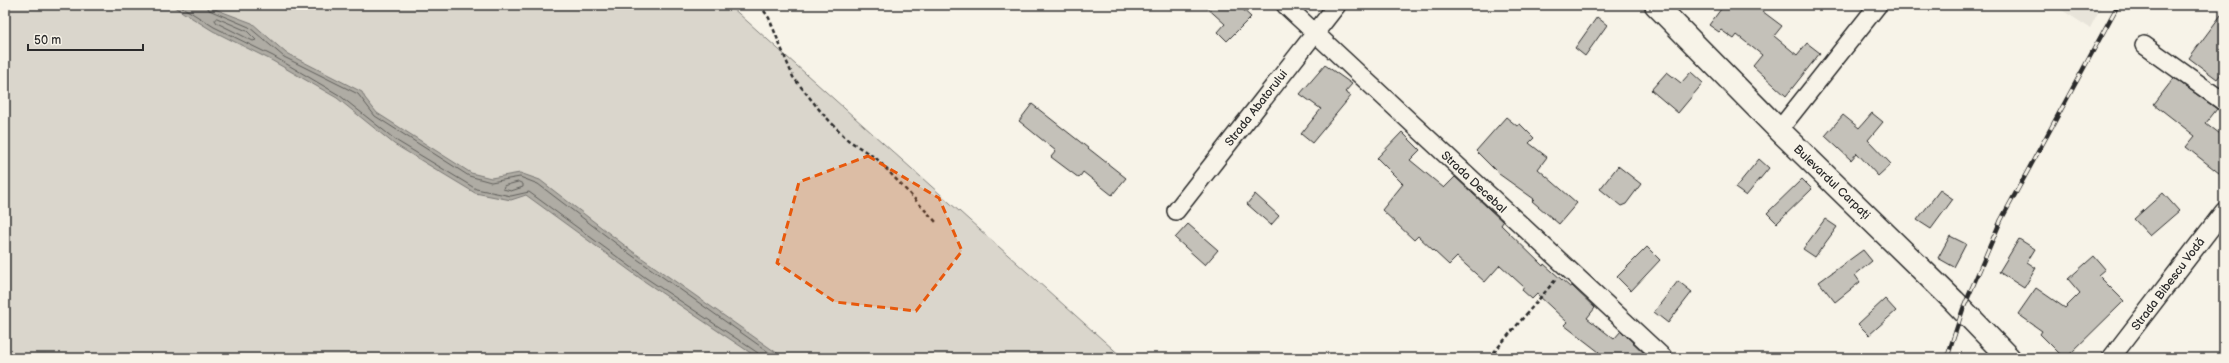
<svg xmlns="http://www.w3.org/2000/svg" width="2229" height="363" viewBox="0 0 2229 363" font-family="'Balsamiq Sans',sans-serif">
	<style>
		.built { fill: #e8e4da }
		.green { fill: #dad6cc; stroke: #82807c }
		.water { fill: #afaca4; stroke: #7a7874 }
		.lines { fill: none; stroke-linecap: round; stroke-linejoin: round }
		.shore { stroke: #605f5b; stroke-width: 1 }
		.building { fill: #c4c1b9; stroke: #2b2b2b }
		.minor-casing { stroke: #2b2b2b; stroke-width: 20 }
		.major-casing { stroke: #2b2b2b; stroke-width: 25 }
		.path { stroke: #2b2b2b; stroke-width: 2.5; stroke-dasharray: 4 3; stroke-linecap: butt }
		.minor { stroke: #f7f3e8; stroke-width: 17 }
		.major { stroke: #f7f3e8; stroke-width: 22 }
		.rail-casing { stroke: #2b2b2b; stroke-width: 4.5 }
		.rail { stroke: #f7f3e8; stroke-width: 3; stroke-dasharray: 9; stroke-linecap: butt }
		.marked { fill: #e8590c; fill-opacity: 0.2; stroke: #e8590c; stroke-width: 3; stroke-dasharray: 8 5; stroke-linejoin: round }
		.labels { text-anchor: middle; stroke-width: 3; stroke-linejoin: round; paint-order: stroke }
		.street-label { font-size: 12px; fill: #2b2b2b; stroke: #f7f3e8 }
	</style>
	<rect width="100%" height="100%" fill="#f7f3e8"/>
	<filter id="ink" filterUnits="userSpaceOnUse"><feTurbulence type="fractalNoise" baseFrequency=".025" numOctaves="2"/><feDisplacementMap in="SourceGraphic" scale="8" xChannelSelector="R" yChannelSelector="G"/><feConvolveMatrix kernelMatrix="1 2 1 2 8 2 1 2 1" color-interpolation-filters="sRGB"/></filter>
	<g filter="url(#ink)">
		<polygon class="built" points="2054,5 2102,5 2090,28"/>
		<polygon class="green" points="5,5 729,5 1123,358 5,358"/>
		<polygon class="water" points="171,5 204,5 252,23 286,53 362,92 365,98 377,113 471,173 491,178 520,173 540,180 632,251 784,358 758,358 644,281 526,195 511,200 475,193 394,144 337,98 271,60 213,31"/>
		<g class="lines">
			<g class="shore">
				<polyline points="179,5 214,27 273,56 339,95 397,141 476,189 511,196 529,192 646,278 758,353 759,358"/>
				<polyline points="206,5 209,10 249,27 284,57 358,94 375,116 469,176 491,182 520,177 538,184 630,254 777,358"/>
				<polygon points="217,18 247,31 256,40 253,41 217,23 215,20"/>
				<polygon points="519,182 523,184 523,187 511,191 503,189 504,186"/>
			</g>
		</g>
		<g class="building">
			<polygon points="1204,5 1238,5 1251,17 1227,41 1218,32 1225,24"/>
			<polygon points="1724,5 1754,5 1782,26 1774,36 1797,55 1807,43 1820,53 1786,96 1753,66 1762,55 1737,35 1734,39 1721,30 1719,32 1709,25"/>
			<polygon points="2224,11 2224,70 2217,79 2189,58"/>
			<polygon points="1597,17 1607,25 1585,56 1575,48"/>
			<polygon points="1325,65 1352,84 1345,92 1351,96 1312,143 1301,134 1321,109 1300,94"/>
			<polygon points="1667,72 1681,83 1691,72 1703,83 1678,113 1651,90"/>
			<polygon points="2174,78 2217,109 2206,123 2224,137 2224,177 2186,147 2195,136 2154,104"/>
			<polygon points="1032,104 1126,178 1112,195 1083,172 1079,178 1051,157 1056,151 1019,121"/>
			<polygon points="1872,113 1883,122 1868,140 1891,164 1878,176 1857,153 1851,160 1825,136 1843,115 1859,128"/>
			<polygon points="1506,117 1517,126 1520,124 1534,138 1529,143 1547,157 1538,169 1577,203 1559,224 1532,201 1534,199 1499,174 1476,151"/>
			<polygon points="1402,132 1420,150 1410,160 1444,188 1455,177 1503,222 1501,225 1543,266 1544,264 1570,287 1572,286 1595,308 1587,318 1614,339 1621,331 1649,358 1594,358 1599,352 1564,325 1567,322 1537,294 1532,299 1522,290 1524,287 1500,265 1485,282 1457,257 1449,265 1418,236 1414,240 1382,210 1403,184 1377,158"/>
			<polygon points="1759,159 1769,168 1746,196 1735,188"/>
			<polygon points="1618,166 1641,184 1626,204 1621,206 1600,189"/>
			<polygon points="1802,179 1812,189 1777,223 1767,213"/>
			<polygon points="1940,190 1953,199 1931,229 1917,220"/>
			<polygon points="2163,193 2179,211 2150,236 2134,219"/>
			<polygon points="1255,194 1279,216 1271,225 1247,204"/>
			<polygon points="1825,219 1837,227 1815,257 1803,249"/>
			<polygon points="1188,224 1218,250 1205,265 1175,238"/>
			<polygon points="1950,236 1966,244 1954,267 1938,258"/>
			<polygon points="2019,239 2035,249 2027,262 2036,268 2024,288 1999,272"/>
			<polygon points="1647,247 1660,260 1631,291 1617,277"/>
			<polygon points="1863,250 1872,261 1855,275 1860,282 1835,302 1819,282"/>
			<polygon points="2094,256 2105,269 2098,275 2124,301 2066,358 2064,358 2040,334 2042,331 2018,314 2036,288 2065,308 2080,293 2068,279"/>
			<polygon points="1678,281 1692,292 1668,323 1654,312"/>
			<polygon points="1885,299 1896,311 1869,335 1858,324"/>
		</g>
		<g class="lines">
			<g class="minor-casing">
				<g id="minor">
					<polyline points="1285,5 1664,358"/>
					<polyline points="2144,45 2224,102"/>
					<polyline points="1779,130 1878,5"/>
					<polyline points="1176,211 1337,5"/>
					<polyline points="2111,358 2224,211"/>
				</g>
			</g>
			<g class="major-casing">
				<polyline id="major" points="1656,5 1779,130 1954,301 2009,358"/>
			</g>
			<g class="path">
				<polyline points="760,5 769,18 793,77 822,113 848,140 877,159 937,223"/>
				<polyline points="1489,358 1557,278"/>
			</g>
			<use href="#minor" class="minor"/>
			<use href="#major" class="major"/>
			<g class="rail-casing">
				<polyline id="rail" points="1947,358 1963,309 2001,220 2118,5"/>
			</g>
			<use href="#rail" class="rail"/>
		</g>
	</g>
	<path class="marked" d="M 868,156 L 939,198 L 962,251 L 916,311 L 835,302 L 777,263 L 799,182 Z"/>
	<g class="labels">
		<g class="street-label">
			<text transform="translate(1256 108) rotate(-52)" y="4">Strada Abatorului</text>
			<text transform="translate(1474 182) rotate(43)" y="4">Strada Decebal</text>
			<text transform="translate(1832 182) rotate(44)" y="4">Bulevardul Carpați</text>
			<text transform="translate(2168 284) rotate(-53)" y="4">Strada Bibescu Vodă</text>
		</g>
	</g>
	<rect width="2229" height="363" fill="none" stroke="#f7f3e8" stroke-width="20"/>
	<rect x="10" y="10" width="2209" height="343" fill="none" stroke="#2b2b2b" stroke-width="1.5" filter="url(#ink)"/>
	<path d="M28 44v6h115v-6" fill="none" stroke="#2b2b2b" stroke-width="2"/>
	<text x="34" y="44" font-size="12" fill="#2b2b2b" stroke="#f7f3e8" stroke-width="3" paint-order="stroke">50 m</text>
</svg>
